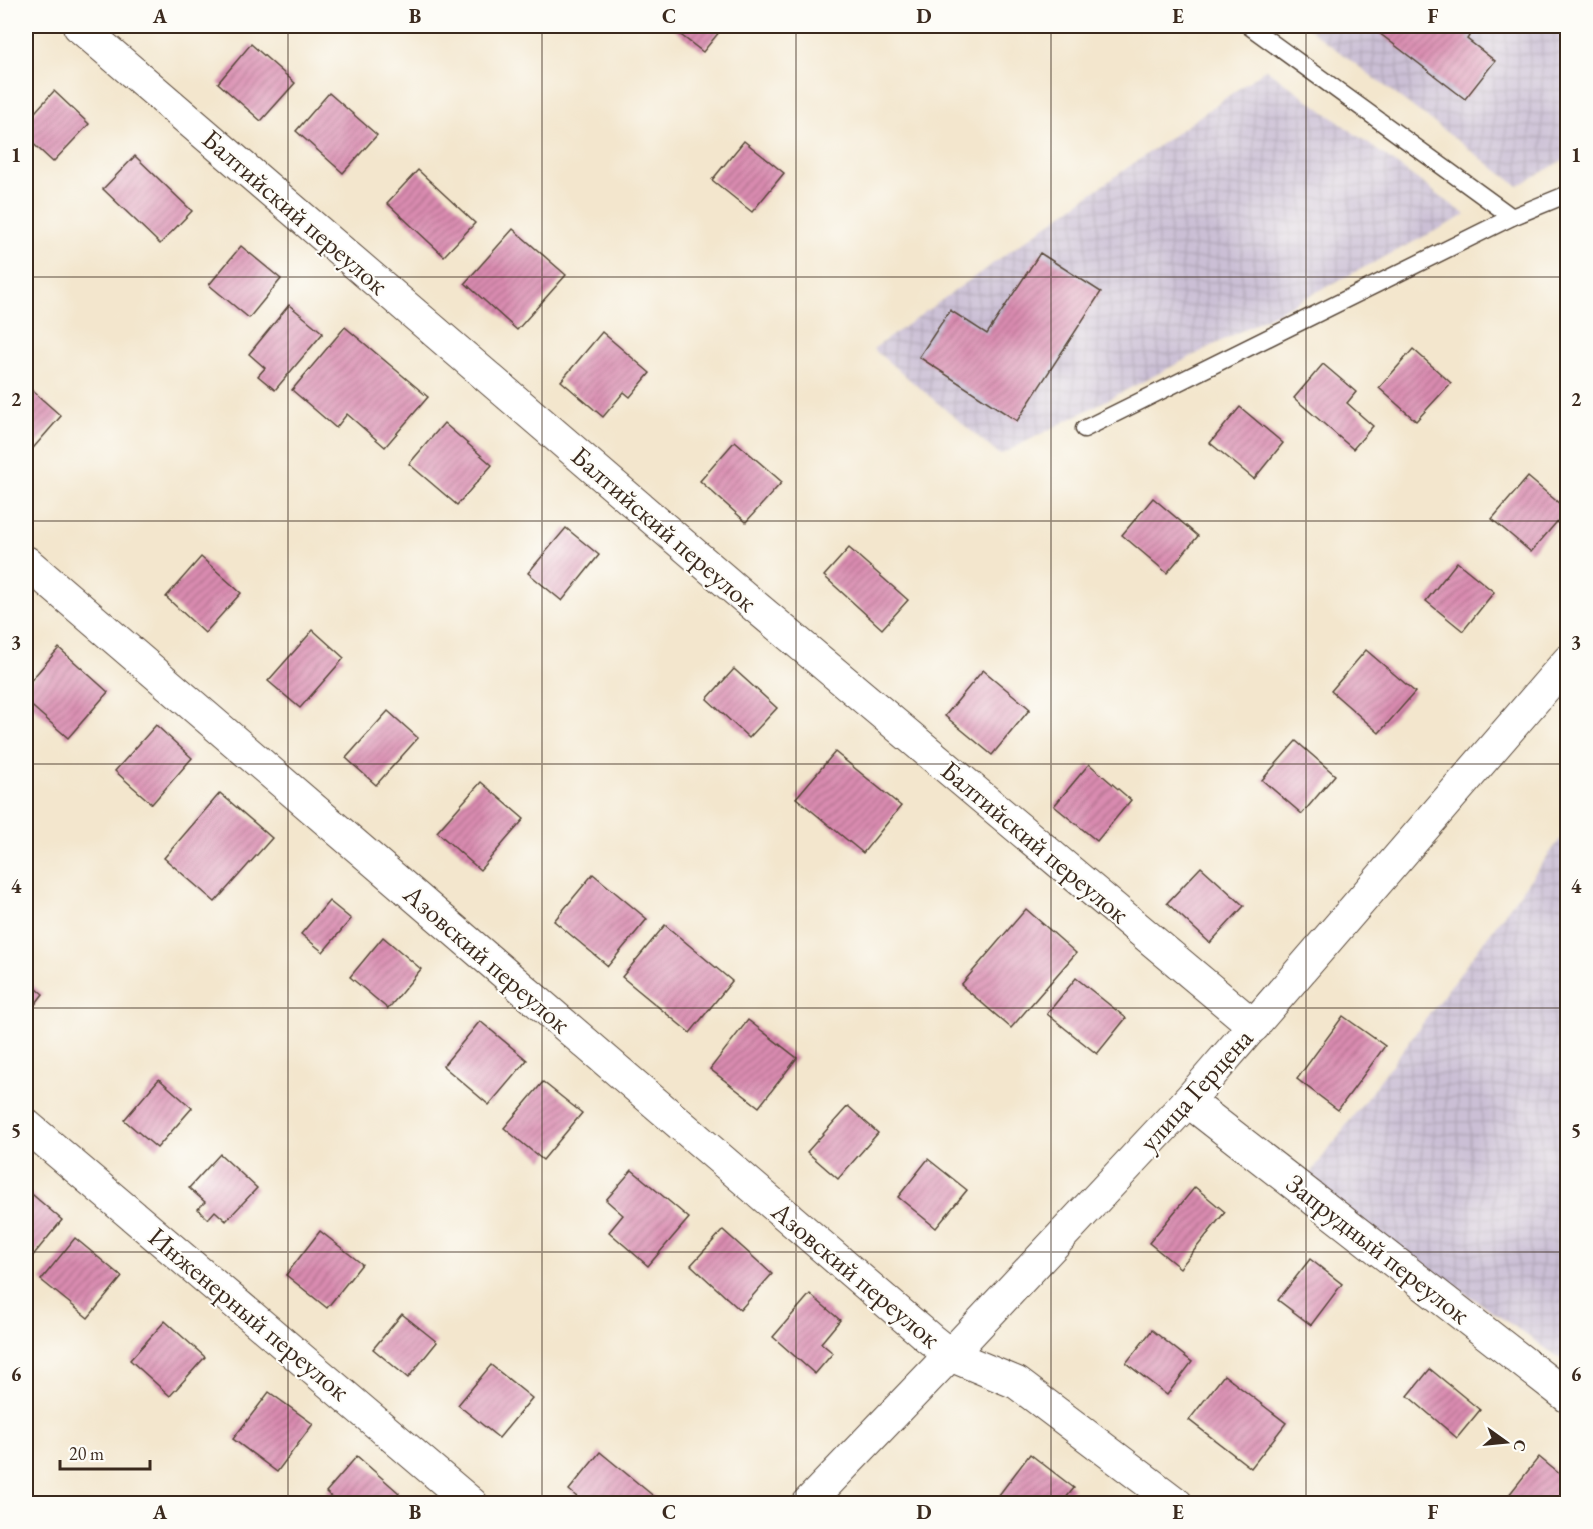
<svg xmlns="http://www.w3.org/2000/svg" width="1593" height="1529" viewBox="0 0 1593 1529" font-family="'EB Garamond',serif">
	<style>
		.industrial { fill: url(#industrial-grid) }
		.building { fill: url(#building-hatch) }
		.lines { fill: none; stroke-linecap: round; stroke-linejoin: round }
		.lane-casing { stroke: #574638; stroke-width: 19 }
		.street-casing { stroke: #574638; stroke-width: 34 }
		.lane { stroke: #fff; stroke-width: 16 }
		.street { stroke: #fff; stroke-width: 32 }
		.grid { fill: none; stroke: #3b2a1e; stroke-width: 1.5; stroke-opacity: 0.55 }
		.labels { text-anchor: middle; stroke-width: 4.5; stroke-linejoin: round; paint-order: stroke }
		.street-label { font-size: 27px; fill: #3b2a1e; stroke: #fdfcf7 }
		.neatline { fill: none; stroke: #3b2a1e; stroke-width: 2 }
		.grid-label { font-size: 20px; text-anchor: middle; font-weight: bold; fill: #3b2a1e }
	</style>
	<defs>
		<pattern id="industrial-grid" width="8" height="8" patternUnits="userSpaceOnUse" patternTransform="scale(1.5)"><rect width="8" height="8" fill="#cbbfd5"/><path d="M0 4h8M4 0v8" fill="none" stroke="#afa4b6"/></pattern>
		<pattern id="building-hatch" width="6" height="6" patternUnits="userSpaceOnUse" patternTransform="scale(1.5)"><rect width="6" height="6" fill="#d98bb0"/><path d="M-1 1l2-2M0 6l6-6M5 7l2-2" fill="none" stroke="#b1728f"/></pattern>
	</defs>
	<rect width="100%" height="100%" fill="#fdfcf7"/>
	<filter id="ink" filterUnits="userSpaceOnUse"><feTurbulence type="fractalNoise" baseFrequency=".0167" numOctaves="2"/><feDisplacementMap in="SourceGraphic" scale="12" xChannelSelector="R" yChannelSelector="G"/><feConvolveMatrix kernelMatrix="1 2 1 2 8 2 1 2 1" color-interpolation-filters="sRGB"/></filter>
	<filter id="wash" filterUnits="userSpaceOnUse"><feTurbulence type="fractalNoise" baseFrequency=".008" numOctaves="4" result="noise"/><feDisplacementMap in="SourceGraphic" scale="24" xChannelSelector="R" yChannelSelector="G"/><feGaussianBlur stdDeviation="1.35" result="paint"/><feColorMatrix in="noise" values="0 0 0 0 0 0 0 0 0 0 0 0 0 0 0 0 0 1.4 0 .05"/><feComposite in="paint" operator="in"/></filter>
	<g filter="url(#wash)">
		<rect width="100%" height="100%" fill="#f3e6cd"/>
		<g class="industrial">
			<polygon points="1305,26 1567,26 1567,158 1518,186"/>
			<polygon points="1266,69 1466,215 1000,455 873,349"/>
			<polygon points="1567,830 1567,1363 1304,1182"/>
		</g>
		<g id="blocks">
			<g class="building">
				<polygon points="669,26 724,26 703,52"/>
				<polygon points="1370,26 1469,26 1474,29 1467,39 1495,61 1465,99"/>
				<polygon points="251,44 295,83 261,121 218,83"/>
				<polygon points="54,91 89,124 53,162 26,137 26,122"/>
				<polygon points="329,93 377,135 343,173 296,131"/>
				<polygon points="744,141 784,173 752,212 712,180"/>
				<polygon points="135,156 192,211 160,244 103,189"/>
				<polygon points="418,170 475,223 444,256 387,203"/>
				<polygon points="513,229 566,275 517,330 465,283"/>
				<polygon points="241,246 281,279 249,318 209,285"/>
				<polygon points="1040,253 1101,292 1017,421 919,357 950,310 987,334"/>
				<polygon points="289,305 323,333 275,390 258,376 265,368 249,354"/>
				<polygon points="345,327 428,397 385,447 347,414 336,428 292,390"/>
				<polygon points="602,332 650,373 630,397 624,392 603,417 561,381"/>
				<polygon points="1413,349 1451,383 1416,421 1379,388"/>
				<polygon points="1323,364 1356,392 1347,403 1373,426 1353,449 1294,398"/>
				<polygon points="26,385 61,416 28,454 26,452"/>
				<polygon points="1240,407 1283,443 1254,479 1210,443"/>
				<polygon points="1568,414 1568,427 1561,422"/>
				<polygon points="444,423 492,465 457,505 409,464"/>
				<polygon points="735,441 782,482 746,522 700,481"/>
				<polygon points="1528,477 1567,510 1531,552 1492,519"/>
				<polygon points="1153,498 1198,536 1167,573 1122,535"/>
				<polygon points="566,528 599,555 562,601 528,573"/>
				<polygon points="849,548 908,600 882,629 824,576"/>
				<polygon points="201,557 241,593 205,633 166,597"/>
				<polygon points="1457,562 1494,592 1463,631 1426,601"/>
				<polygon points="313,630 344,658 300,708 268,681"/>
				<polygon points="59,648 108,692 68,738 26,701 26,686"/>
				<polygon points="1366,650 1415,692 1379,733 1331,691"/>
				<polygon points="734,669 777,708 749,738 707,699"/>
				<polygon points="983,670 1030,709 992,755 945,716"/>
				<polygon points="388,711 418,738 376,785 346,758"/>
				<polygon points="156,725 192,758 152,804 115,771"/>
				<polygon points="1296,741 1335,775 1302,814 1262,780"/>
				<polygon points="835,752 901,806 863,853 796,798"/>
				<polygon points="1089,764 1131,800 1097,841 1054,806"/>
				<polygon points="481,782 524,819 480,870 437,832"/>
				<polygon points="220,793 272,838 215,902 164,858"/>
				<polygon points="1201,867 1244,906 1210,943 1167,903"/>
				<polygon points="593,874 647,919 608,966 554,921"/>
				<polygon points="329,901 351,919 323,952 301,934"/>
				<polygon points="1026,909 1076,953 1011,1028 961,985"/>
				<polygon points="665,925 732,981 690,1033 622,977"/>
				<polygon points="383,937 421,969 388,1009 350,977"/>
				<polygon points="1076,978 1126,1018 1097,1054 1047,1014"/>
				<polygon points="26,980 43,994 26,1016"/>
				<polygon points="1343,1016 1385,1046 1338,1110 1297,1079"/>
				<polygon points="748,1020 797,1058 759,1107 710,1069"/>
				<polygon points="480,1021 527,1060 489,1105 443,1066"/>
				<polygon points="159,1079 192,1108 157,1148 124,1120"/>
				<polygon points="543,1082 582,1113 543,1160 504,1128"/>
				<polygon points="848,1106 878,1133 838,1179 807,1152"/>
				<polygon points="220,1154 257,1188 226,1221 215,1211 208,1219 198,1209 205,1202 189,1188"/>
				<polygon points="928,1159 967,1190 936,1228 898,1197"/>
				<polygon points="632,1170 689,1218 648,1266 609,1232 623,1215 606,1200"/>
				<polygon points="1195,1187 1225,1212 1180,1268 1149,1243"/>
				<polygon points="26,1189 62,1220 26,1264"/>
				<polygon points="723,1230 772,1274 740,1310 691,1265"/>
				<polygon points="320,1231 362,1264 327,1308 286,1275"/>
				<polygon points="75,1238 122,1277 88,1318 41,1280"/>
				<polygon points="1310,1259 1342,1284 1311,1325 1278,1300"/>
				<polygon points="810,1294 840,1320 821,1343 833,1353 815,1374 773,1337"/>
				<polygon points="402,1314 437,1342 408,1378 373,1349"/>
				<polygon points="165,1321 205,1357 170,1396 130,1360"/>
				<polygon points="1152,1330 1192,1362 1167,1395 1126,1363"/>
				<polygon points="491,1365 532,1398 499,1438 458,1405"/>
				<polygon points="1430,1369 1480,1410 1457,1438 1408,1396"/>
				<polygon points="1224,1375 1286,1423 1251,1468 1189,1420"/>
				<polygon points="269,1392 313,1424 277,1472 233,1439"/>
				<polygon points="600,1452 656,1498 651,1504 585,1504 569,1490"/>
				<polygon points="1030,1454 1074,1488 1061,1504 1009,1504 999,1495"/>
				<polygon points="357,1456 399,1493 390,1504 339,1504 326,1492"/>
				<polygon points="1539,1457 1568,1481 1568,1493 1559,1504 1510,1504 1505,1500"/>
			</g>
		</g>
	</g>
	<g filter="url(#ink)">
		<use href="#blocks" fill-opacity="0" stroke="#574638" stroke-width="1.5"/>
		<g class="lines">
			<g class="lane-casing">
				<g id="lane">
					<polyline points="1249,26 1512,217"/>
					<polyline points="1084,429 1512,217 1568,194"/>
				</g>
			</g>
			<g class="street-casing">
				<g id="street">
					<polyline points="79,26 744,597 1254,1026"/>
					<polyline points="26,562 930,1339 950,1355 1017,1383 1177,1504"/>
					<polyline points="1188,1101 1568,1397"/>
					<polyline points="26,1125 472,1504"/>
					<polyline points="807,1504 950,1355 1188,1101 1568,661"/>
				</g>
			</g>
			<use href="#lane" class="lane"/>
			<use href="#street" class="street"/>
		</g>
	</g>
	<path class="grid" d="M 288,26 L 288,1504M 542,26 L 542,1504M 796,26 L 796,1504M 1051,26 L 1051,1504M 1306,26 L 1306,1504M 26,277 L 1568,277M 26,521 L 1568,521M 26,764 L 1568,764M 26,1008 L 1568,1008M 26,1252 L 1568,1252"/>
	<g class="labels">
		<g class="street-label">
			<text transform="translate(295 212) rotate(41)" y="9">Балтийский переулок</text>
			<text transform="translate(664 529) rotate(41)" y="9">Балтийский переулок</text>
			<text transform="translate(1035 842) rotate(40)" y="9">Балтийский переулок</text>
			<text transform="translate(487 959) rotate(41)" y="9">Азовский переулок</text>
			<text transform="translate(1196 1090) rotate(-48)" y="9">улица Герцена</text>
			<text transform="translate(1378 1249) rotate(38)" y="9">Запрудный переулок</text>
			<text transform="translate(856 1275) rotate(40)" y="9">Азовский переулок</text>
			<text transform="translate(249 1314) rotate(40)" y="9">Инженерный переулок</text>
		</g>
	</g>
	<rect width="1593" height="1529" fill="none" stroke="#fdfcf7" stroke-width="66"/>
	<g transform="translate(1506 1442) rotate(105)" stroke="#fdfcf7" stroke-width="4.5" paint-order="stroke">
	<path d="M0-4.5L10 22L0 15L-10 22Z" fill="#3b2a1e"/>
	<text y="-9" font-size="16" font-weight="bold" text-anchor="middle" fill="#3b2a1e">С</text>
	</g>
	<path d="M60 1460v9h90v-9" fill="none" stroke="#3b2a1e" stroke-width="3"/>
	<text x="69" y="1460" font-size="18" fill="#3b2a1e" stroke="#fdfcf7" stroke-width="4.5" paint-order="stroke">20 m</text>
	<rect x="33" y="33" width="1527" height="1463" class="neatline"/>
	<g class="grid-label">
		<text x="160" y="23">A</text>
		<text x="415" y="23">B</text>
		<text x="669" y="23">C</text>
		<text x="924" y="23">D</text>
		<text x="1178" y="23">E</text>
		<text x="1433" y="23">F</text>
		<text x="16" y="162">1</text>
		<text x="1576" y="162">1</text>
		<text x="16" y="406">2</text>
		<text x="1576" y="406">2</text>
		<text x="16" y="649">3</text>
		<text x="1576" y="649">3</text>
		<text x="16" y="893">4</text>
		<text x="1576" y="893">4</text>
		<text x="16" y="1137">5</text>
		<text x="1576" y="1137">5</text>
		<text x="16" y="1381">6</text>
		<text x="1576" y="1381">6</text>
		<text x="160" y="1519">A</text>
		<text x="415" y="1519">B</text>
		<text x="669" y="1519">C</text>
		<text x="924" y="1519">D</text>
		<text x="1178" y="1519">E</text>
		<text x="1433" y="1519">F</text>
	</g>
</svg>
